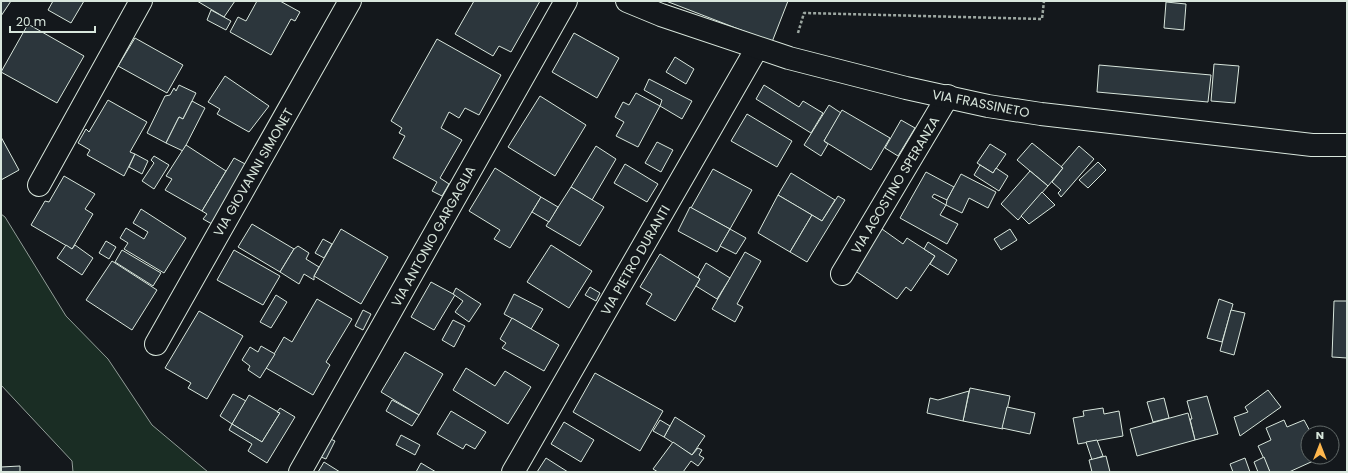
<svg xmlns="http://www.w3.org/2000/svg" width="1348" height="473" viewBox="0 0 1348 473" font-family="Poppins,sans-serif">
	<style>
		.green { fill: #1a2d24; stroke: #939e99 }
		.building { fill: #2c363c; stroke: #d8e6dc }
		.lines { fill: none; stroke-linecap: round; stroke-linejoin: round }
		.street-casing { stroke: #d8e6dc; stroke-width: 24 }
		.secondary-casing { stroke: #d8e6dc; stroke-width: 24 }
		.path { stroke: #9da8a2; stroke-width: 2.5; stroke-dasharray: 3 2; stroke-linecap: butt }
		.street { stroke: #14181c; stroke-width: 22 }
		.secondary { stroke: #14181c; stroke-width: 22 }
		.labels { text-anchor: middle; stroke-width: 3; stroke-linejoin: round; paint-order: stroke }
		.street-label { font-size: 13px; fill: #d8e6dc; stroke: #14181c }
	</style>
	<rect width="100%" height="100%" fill="#14181c"/>
	<polygon class="green" points="1,214 5,217 66,316 108,359 152,425 208,472 73,472 72,461 1,385"/>
	<g class="building">
		<polygon points="1,1 11,1 1,16"/>
		<polygon points="53,1 84,1 71,23 48,10"/>
		<polygon points="197,1 235,1 224,17"/>
		<polygon points="257,1 280,1 300,12 295,21 291,19 271,55 230,32 238,17 246,21"/>
		<polygon points="474,1 540,1 511,52 499,46 493,56 455,34"/>
		<polygon points="666,1 788,1 772,42"/>
		<polygon points="1166,2 1186,4 1184,30 1164,28"/>
		<polygon points="211,10 231,21 226,30 207,20"/>
		<polygon points="28,24 84,56 57,103 1,72"/>
		<polygon points="574,33 619,58 597,98 552,72"/>
		<polygon points="135,38 183,65 167,93 118,66"/>
		<polygon points="437,39 501,75 479,115 465,108 459,118 449,112 441,128 462,140 440,178 449,184 442,196 432,191 437,182 393,158 405,136 399,133 402,128 391,121"/>
		<polygon points="675,57 694,69 686,84 666,72"/>
		<polygon points="1214,64 1239,66 1235,103 1211,101"/>
		<polygon points="1099,65 1211,75 1208,102 1097,92"/>
		<polygon points="225,76 269,106 249,132 217,114 220,109 208,102"/>
		<polygon points="649,79 692,101 682,119 660,106 662,100 644,90"/>
		<polygon points="179,85 196,93 183,119 179,117 166,143 147,133 165,96 170,95 174,88 176,91"/>
		<polygon points="764,85 799,107 803,101 823,113 811,133 756,99"/>
		<polygon points="636,93 660,106 638,147 616,136 624,122 615,117 623,102 629,105"/>
		<polygon points="540,96 586,125 555,176 508,147"/>
		<polygon points="108,100 147,122 130,152 135,154 124,176 87,155 90,150 78,143 86,129 89,132"/>
		<polygon points="192,101 205,108 183,151 166,143 179,117 183,119"/>
		<polygon points="829,105 841,113 824,141 828,144 821,156 804,145"/>
		<polygon points="842,110 890,138 871,170 824,141"/>
		<polygon points="747,114 792,141 777,167 731,141"/>
		<polygon points="901,120 915,128 898,156 885,148"/>
		<polygon points="1,137 19,170 1,180"/>
		<polygon points="657,142 673,150 661,172 645,163"/>
		<polygon points="1032,143 1063,168 1048,186 1017,160"/>
		<polygon points="990,144 1006,154 993,173 977,163"/>
		<polygon points="186,145 226,171 202,211 165,190 172,179 166,176"/>
		<polygon points="596,146 616,159 592,200 571,187"/>
		<polygon points="1079,146 1094,159 1061,197 1058,193 1061,190 1052,182 1063,168 1061,167"/>
		<polygon points="135,154 148,161 142,174 129,167"/>
		<polygon points="154,156 169,165 154,189 142,181 154,163 151,160"/>
		<polygon points="234,158 247,165 212,224 203,219 207,214 202,211"/>
		<polygon points="1098,162 1106,170 1088,188 1079,180"/>
		<polygon points="625,164 658,184 647,202 614,183"/>
		<polygon points="980,165 993,173 996,168 1008,176 999,191 974,175"/>
		<polygon points="495,168 541,197 510,248 494,239 500,230 469,211"/>
		<polygon points="713,169 752,190 730,229 691,208"/>
		<polygon points="1030,171 1048,186 1018,220 1001,204"/>
		<polygon points="926,172 954,187 947,200 934,194 932,197 946,205 940,215 958,224 947,244 900,218"/>
		<polygon points="791,173 835,200 822,221 778,195"/>
		<polygon points="961,174 996,192 988,208 969,198 962,213 946,205 947,200"/>
		<polygon points="64,176 95,194 85,209 93,214 72,249 31,225 45,201 49,202"/>
		<polygon points="571,187 604,207 580,246 546,226"/>
		<polygon points="1042,192 1055,205 1029,224 1021,216"/>
		<polygon points="778,195 812,215 790,252 758,233"/>
		<polygon points="838,196 845,200 807,262 790,252 812,215 822,221"/>
		<polygon points="541,197 558,207 549,222 532,212"/>
		<polygon points="690,207 730,229 717,252 678,231"/>
		<polygon points="141,209 186,238 164,273 124,249 128,243 120,238 126,228 144,239 148,232 133,223"/>
		<polygon points="252,224 294,249 280,272 238,247"/>
		<polygon points="341,229 388,257 361,304 314,276"/>
		<polygon points="730,229 746,238 736,254 720,246"/>
		<polygon points="882,229 903,244 907,238 935,256 911,291 906,287 897,299 854,270"/>
		<polygon points="1010,229 1017,240 1001,250 994,239"/>
		<polygon points="323,239 332,244 324,258 315,253"/>
		<polygon points="106,241 116,247 109,259 99,253"/>
		<polygon points="928,242 957,260 948,275 930,264 935,256 924,249"/>
		<polygon points="66,245 72,249 75,245 93,258 82,275 57,258"/>
		<polygon points="551,245 592,271 569,308 527,282"/>
		<polygon points="298,246 309,253 306,259 319,267 314,276 314,280 304,274 299,284 280,272 294,249"/>
		<polygon points="122,250 161,273 153,286 115,262"/>
		<polygon points="234,250 280,276 263,305 217,280"/>
		<polygon points="745,252 761,261 737,304 743,307 735,322 712,309"/>
		<polygon points="660,254 700,279 675,321 646,304 652,294 640,287"/>
		<polygon points="112,261 157,290 132,330 86,300"/>
		<polygon points="706,263 730,278 717,299 696,286 700,279 698,277"/>
		<polygon points="431,282 455,295 434,330 411,317"/>
		<polygon points="590,287 600,293 596,301 585,295"/>
		<polygon points="456,288 481,304 469,322 455,312 463,301 453,294"/>
		<polygon points="514,294 543,309 531,329 504,314"/>
		<polygon points="276,295 287,302 271,328 260,322"/>
		<polygon points="317,299 352,319 326,362 330,365 313,395 266,368 284,337 292,342"/>
		<polygon points="1219,299 1233,304 1222,342 1207,338"/>
		<polygon points="1334,301 1347,301 1347,358 1332,357"/>
		<polygon points="363,310 371,314 363,330 355,326"/>
		<polygon points="1231,310 1245,313 1234,355 1220,351"/>
		<polygon points="199,311 243,336 207,399 188,388 191,383 165,368"/>
		<polygon points="512,318 559,345 544,371 502,348 506,343 500,339"/>
		<polygon points="453,320 465,326 454,347 442,340"/>
		<polygon points="261,346 275,354 260,378 248,370 250,366 242,360 250,347 258,352"/>
		<polygon points="405,352 443,374 419,415 381,392"/>
		<polygon points="466,368 495,386 505,371 531,387 508,424 453,390"/>
		<polygon points="595,373 663,411 640,451 573,412"/>
		<polygon points="970,388 1010,396 1003,429 963,421"/>
		<polygon points="1268,390 1281,407 1240,436 1234,417 1248,412 1245,407"/>
		<polygon points="969,391 963,421 927,413 930,398 938,400"/>
		<polygon points="233,394 246,401 232,424 220,416"/>
		<polygon points="249,395 280,413 262,442 232,424"/>
		<polygon points="1207,396 1218,434 1195,440 1190,419 1192,419 1187,401"/>
		<polygon points="1164,398 1169,418 1153,422 1147,402"/>
		<polygon points="392,400 419,415 412,426 386,411"/>
		<polygon points="1007,407 1035,413 1030,434 1002,428"/>
		<polygon points="280,408 295,417 267,463 248,451 252,444 229,430 232,424 262,442 280,413 277,412"/>
		<polygon points="1103,408 1104,414 1119,411 1123,436 1078,444 1073,418 1084,416 1083,411"/>
		<polygon points="451,411 486,432 475,449 466,444 463,449 437,434"/>
		<polygon points="1188,413 1195,440 1137,456 1130,429"/>
		<polygon points="675,417 705,436 692,455 664,437"/>
		<polygon points="660,420 670,426 664,437 653,431"/>
		<polygon points="1284,420 1287,427 1304,420 1311,433 1308,433 1308,457 1322,457 1289,472 1270,472 1258,446 1271,440 1266,428"/>
		<polygon points="564,422 594,440 581,462 551,444"/>
		<polygon points="401,435 420,445 415,455 396,445"/>
		<polygon points="326,437 335,441 326,459 316,455"/>
		<polygon points="1097,440 1103,456 1092,460 1086,442"/>
		<polygon points="673,442 692,455 698,448 702,450 699,455 704,458 698,466 691,461 683,472 658,472 653,469"/>
		<polygon points="1106,456 1110,472 1092,472 1089,460"/>
		<polygon points="1264,457 1270,472 1258,472 1254,462"/>
		<polygon points="546,458 568,472 537,472"/>
		<polygon points="1245,458 1250,472 1233,472 1230,464"/>
		<polygon points="324,462 340,472 318,472"/>
		<polygon points="421,463 436,472 416,472"/>
		<polygon points="20,466 20,472 1,472 1,467"/>
	</g>
	<g class="lines">
		<g class="street-casing">
			<g id="street">
				<polyline points="39,185 141,1"/>
				<polyline points="842,274 948,96"/>
				<polyline points="156,344 350,1"/>
				<polyline points="300,472 566,1"/>
				<polyline points="513,472 757,48"/>
			</g>
		</g>
		<g class="secondary-casing">
			<polyline id="secondary" points="627,1 661,15 789,58 906,88 988,106 1041,114 1312,145 1347,145"/>
		</g>
		<polyline class="path" points="798,33 804,13 1042,19 1044,1"/>
		<use href="#street" class="street"/>
		<use href="#secondary" class="secondary"/>
	</g>
	<g class="labels">
		<g class="street-label">
			<text transform="translate(981 103) rotate(11)" y="5">VIA FRASSINETO</text>
			<text transform="translate(253 172) rotate(-60)" y="5">VIA GIOVANNI SIMONET</text>
			<text transform="translate(895 185) rotate(-59)" y="5">VIA AGOSTINO SPERANZA</text>
			<text transform="translate(433 236) rotate(-61)" y="5">VIA ANTONIO GARGAGLIA</text>
			<text transform="translate(635 260) rotate(-60)" y="5">VIA PIETRO DURANTI</text>
		</g>
	</g>
	<rect width="1348" height="473" fill="none" stroke="#d8e6dc" stroke-width="4"/>
	<g transform="translate(1320 445)"><circle r="19" fill="#14181c" stroke="#626a69"/>
	<path d="M0-3L7 15L0 10L-7 15Z" fill="#ffb74d"/>
	<text y="-6" font-size="11" font-weight="bold" text-anchor="middle" fill="#d8e6dc">N</text>
	</g>
	<path d="M10 26v6h85v-6" fill="none" stroke="#d8e6dc" stroke-width="2"/>
	<text x="16" y="26" font-size="12" fill="#d8e6dc" stroke="#14181c" stroke-width="3" paint-order="stroke">20 m</text>
</svg>
